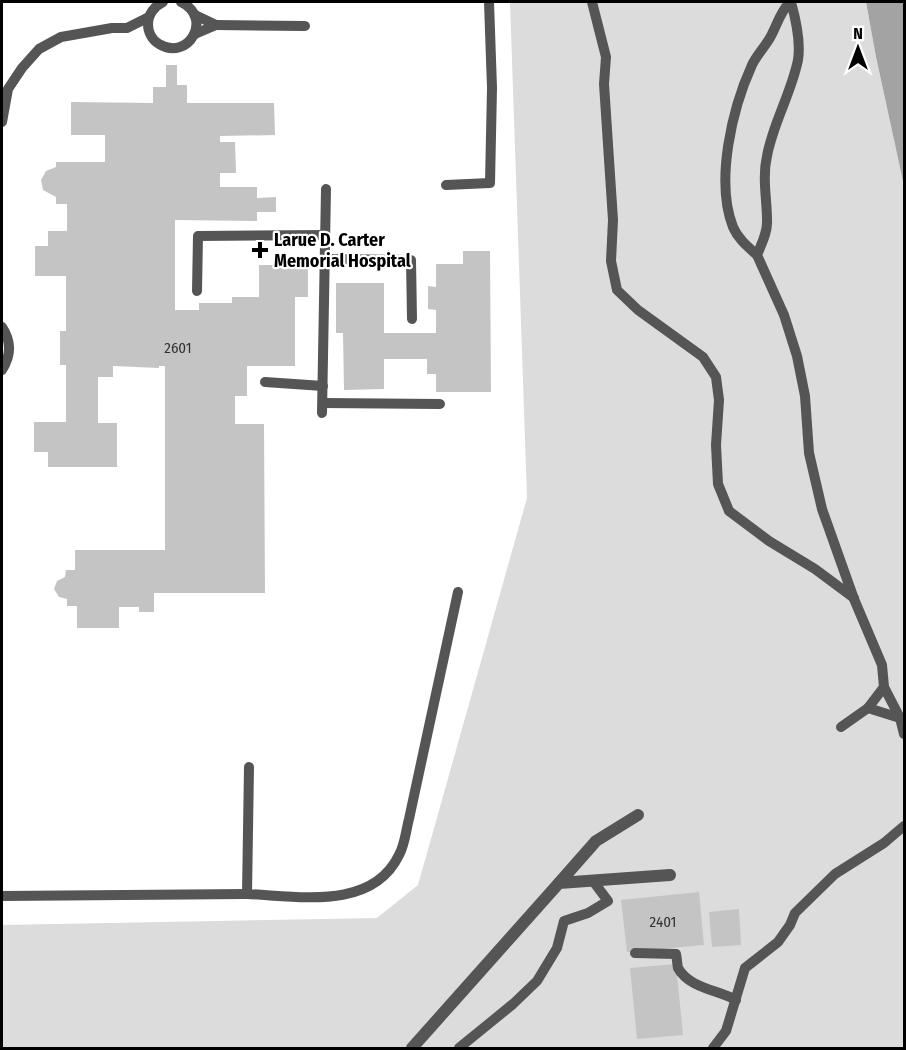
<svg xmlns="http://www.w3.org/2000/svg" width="906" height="1050" viewBox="0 0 906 1050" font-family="'Fira Sans Condensed',sans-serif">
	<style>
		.green { fill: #dcdcdc }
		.water { fill: #a3a3a3 }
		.building { fill: #c4c4c4 }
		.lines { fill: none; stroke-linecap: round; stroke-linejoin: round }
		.lane { stroke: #555; stroke-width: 10 }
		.street { stroke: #555; stroke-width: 12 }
		.poi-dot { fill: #000; stroke: #fff; stroke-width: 2 }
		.labels { text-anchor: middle; stroke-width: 4.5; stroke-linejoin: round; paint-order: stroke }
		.number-label { font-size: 15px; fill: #313131 }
		.poi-label { font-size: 18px; font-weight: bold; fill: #000; stroke: #fff; text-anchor: start }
	</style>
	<rect width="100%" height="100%" fill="#fff"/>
	<polygon class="green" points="510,2 866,2 876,57 904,186 904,1048 2,1048 2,925 377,918 418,885 527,498"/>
	<polygon class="water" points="866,2 904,2 904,186 876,57"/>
	<g class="building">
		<polygon points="166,65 177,65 177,85 187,85 187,103 274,103 275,135 220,136 220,142 235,142 236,173 220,173 220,187 257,187 257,198 276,197 276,212 257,212 257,221 175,220 175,310 199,310 199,303 232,303 232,297 259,297 259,265 275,265 275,262 308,262 308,297 295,297 295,366 247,366 247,396 235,396 235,424 264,424 265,593 154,593 154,612 139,612 139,607 119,607 119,628 77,628 77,606 67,606 67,599 59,597 54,589 57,581 65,577 66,570 75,570 75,550 165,550 165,366 159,366 159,368 113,366 113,377 98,377 98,423 117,423 117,467 48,467 48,452 34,452 34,422 66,422 66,365 60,365 60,331 66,331 66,276 35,276 35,246 48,246 48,231 67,231 67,204 56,204 56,197 43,190 41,180 46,171 56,167 56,162 105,162 105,135 71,135 71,102 153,103 153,87 166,87"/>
		<polygon points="463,251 490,251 491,392 436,392 436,374 427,374 427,359 384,359 384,389 344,390 343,333 336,333 336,283 384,283 384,333 436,333 436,310 428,309 428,286 436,287 436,264 463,264"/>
		<polygon points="699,892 704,945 627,952 621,900"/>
		<polygon points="739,909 741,945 712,947 709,912"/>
		<polygon points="676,964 683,1035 637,1039 630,968"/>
	</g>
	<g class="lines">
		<g class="lane">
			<path d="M 163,2 C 155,6 148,14 148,24 C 148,32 152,40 159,44 C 188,62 214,18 181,2"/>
			<polyline points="592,2 606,57 604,84 613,220 611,261 617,290 638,310 703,357 716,377 719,400 716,445 718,484 729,511 769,541 815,569 854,598"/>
			<path d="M 791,2 C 796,20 801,41 798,60 C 791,94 773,123 767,156 C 762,178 767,199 767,220 C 768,232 761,245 757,255 L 784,315 L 797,356 L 805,396 L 809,453 L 822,509 L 854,599 L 882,665 L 884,687 L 900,718 L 904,734"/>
			<polyline points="216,25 305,26"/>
			<polyline points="195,34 216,25 195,15"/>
			<polyline points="2,122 8,89 22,68 39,49 61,37 112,28 127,28 149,17"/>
			<polyline points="446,185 490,183 492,88 489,2"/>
			<path d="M 757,255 C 748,247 738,239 733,227 C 715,181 732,109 752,65 C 757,54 767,45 772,34 C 778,22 781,11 790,2"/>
			<polyline points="325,259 411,260 412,319"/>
			<polyline points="197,291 198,236 325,235"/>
			<path d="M 2,327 C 12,342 11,356 2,370"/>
			<polyline points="265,382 323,386"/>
			<polyline points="323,403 440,404"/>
			<polyline points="322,413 326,189"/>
			<polyline points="868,708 900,718"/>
			<polyline points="841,727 868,708 884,687"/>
			<path d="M 249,767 L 247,894 C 298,896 372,911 399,855 C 405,844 406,830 409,819 L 458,592"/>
			<polyline points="2,896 247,894"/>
			<path d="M 635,953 L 676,954 C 677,958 677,964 678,968 C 689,988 718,990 736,1000"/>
			<polyline points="459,1048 513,1004 537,981 557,948 564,921 588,913 608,901 593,881"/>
			<polyline points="713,1048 726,1031 745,968 778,942 790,925 795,913 835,874 884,843 904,826"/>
		</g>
		<g class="street">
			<polyline points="559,883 596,841 638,815"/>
			<polyline points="412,1048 559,883 670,875"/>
		</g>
	</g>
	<path class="poi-dot" d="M257 241h6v6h6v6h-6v6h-6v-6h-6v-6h6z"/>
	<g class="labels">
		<g class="number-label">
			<text x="178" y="353">2601</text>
			<text x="663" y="927">2401</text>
		</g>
		<g class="poi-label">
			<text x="274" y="246">Larue D. Carter<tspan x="274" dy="21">Memorial Hospital</tspan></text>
		</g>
	</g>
	<rect width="906" height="1050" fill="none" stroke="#000000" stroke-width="6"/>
	<g transform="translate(858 48)" stroke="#ffffff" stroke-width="4.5" paint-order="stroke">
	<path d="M0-4.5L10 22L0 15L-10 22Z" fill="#000000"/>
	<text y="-9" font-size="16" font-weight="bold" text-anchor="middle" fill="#000000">N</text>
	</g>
</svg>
